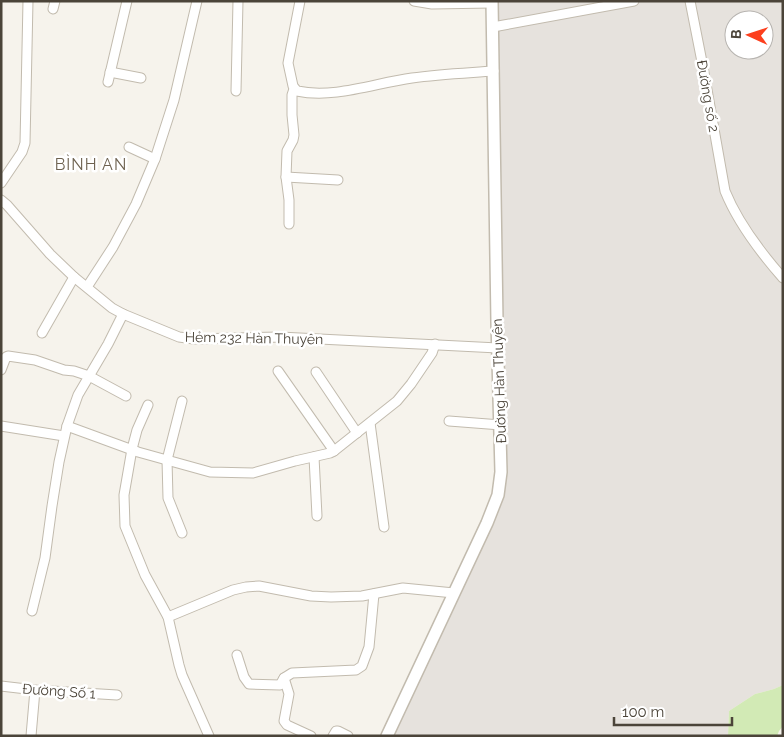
<svg xmlns="http://www.w3.org/2000/svg" width="784" height="737" viewBox="0 0 784 737" font-family="Raleway,sans-serif">
	<style>
		.industrial { fill: #e6e2dd; fill-rule: evenodd }
		.green { fill: #d2eab5 }
		.lines { fill: none; stroke-linecap: round; stroke-linejoin: round }
		.minor-casing { stroke: #c2bbae; stroke-width: 11 }
		.tertiary-casing { stroke: #c2bbae; stroke-width: 14 }
		.minor { stroke: #fff; stroke-width: 9 }
		.tertiary { stroke: #fff; stroke-width: 11 }
		.labels { text-anchor: middle; stroke-width: 5; stroke-linejoin: round; paint-order: stroke }
		.street-label { font-size: 14px; fill: #4b4439; stroke: #fff }
		.quarter-label { font-size: 16px; letter-spacing: 1px; fill: #6e6250; stroke: #fff }
	</style>
	<rect width="100%" height="100%" fill="#f6f3ec"/>
	<path class="industrial" d="M 497,1 L 783,1 L 783,685 L 774,689 L 755,694 L 729,711 L 728,736 L 391,736 L 502,496 L 502,322 ZM 734,20 L 764,20 L 764,50 L 734,50 Z"/>
	<polygon class="green" points="783,685 783,726 779,731 777,736 728,736 729,711 755,694 774,689"/>
	<g class="lines">
		<g class="minor-casing">
			<g id="minor">
				<path d="M 300,1 L 288,63 L 293,86 L 297,91 C 334,99 375,83 412,78 C 439,74 467,73 494,71"/>
				<polyline points="414,1 432,4 492,3"/>
				<path d="M 690,1 L 703,67 L 725,191 C 738,223 761,253 783,278"/>
				<polyline points="53,9 55,1"/>
				<polyline points="493,27 634,1"/>
				<polyline points="110,72 141,78"/>
				<polyline points="108,82 127,1"/>
				<polyline points="236,91 238,1"/>
				<polyline points="129,147 155,159"/>
				<polyline points="286,177 338,180"/>
				<polyline points="1,183 22,152 25,143 28,1"/>
				<polyline points="1,200 7,205 50,254 74,277 112,308 123,314 179,337 194,339 280,337 498,348"/>
				<polyline points="289,224 289,200 286,177 287,151 293,140 294,135 292,115 292,95 294,89"/>
				<polyline points="87,287 113,247 136,204 155,159 174,100 197,1"/>
				<polyline points="42,333 74,277"/>
				<polyline points="1,370 6,357 8,356 35,360 64,370 74,371 89,376 126,396"/>
				<polyline points="278,371 334,451"/>
				<polyline points="316,372 357,433"/>
				<polyline points="182,401 167,460 168,498 182,533"/>
				<polyline points="148,405 137,430 132,449 124,495 125,526 145,575 168,617 179,665 182,675 209,736"/>
				<polyline points="449,421 501,425"/>
				<polyline points="370,423 384,527"/>
				<polyline points="1,426 64,436"/>
				<polyline points="67,426 138,452 210,472 253,473 295,461 330,453 334,451 397,401 411,384 432,353 435,344"/>
				<polyline points="314,457 317,516"/>
				<polyline points="32,611 45,558 52,506 59,462 67,426 78,395 108,344 123,314"/>
				<polyline points="168,617 233,590 246,587 259,586 311,596 331,597 362,596 403,588 454,593"/>
				<polyline points="237,655 244,677 249,684 280,685 284,678 292,673 356,670 362,666 369,647 374,594"/>
				<polyline points="284,678 289,694 284,721 287,725 311,736"/>
				<polyline points="1,686 35,690 117,695"/>
				<polyline points="31,736 35,690"/>
				<polyline points="333,736 336,731 338,731 348,736"/>
			</g>
		</g>
		<g class="tertiary-casing">
			<polyline id="tertiary" points="387,736 487,523 498,495 501,472 497,322 492,1"/>
		</g>
		<use href="#minor" class="minor"/>
		<use href="#tertiary" class="tertiary"/>
	</g>
	<g class="labels">
		<g class="street-label">
			<text transform="translate(708 96) rotate(80)" y="5">Đường số 2</text>
			<text transform="translate(254 338) rotate(1)" y="5">Hẻm 232 Hàn Thuyên</text>
			<text transform="translate(499 381) rotate(-92)" y="5">Đường Hàn Thuyên</text>
			<text transform="translate(59 691) rotate(4)" y="5">Đường Số 1</text>
		</g>
		<g class="quarter-label">
			<text x="91" y="170">BÌNH AN</text>
		</g>
	</g>
	<rect width="784" height="737" fill="none" stroke="#4b4439" stroke-width="5"/>
	<g transform="translate(749 35) rotate(273)"><circle r="24" fill="#ffffff" stroke="#b7b4b0"/>
	<path d="M0-4L9 19L0 12L-9 19Z" fill="#fc3f1d"/>
	<text y="-8" font-size="14" font-weight="bold" text-anchor="middle" fill="#4b4439">B</text>
	</g>
	<path d="M614 717v8h118v-8" fill="none" stroke="#4b4439" stroke-width="2.5"/>
	<text x="622" y="717" font-size="15" fill="#4b4439" stroke="#ffffff" stroke-width="4" paint-order="stroke">100 m</text>
</svg>
